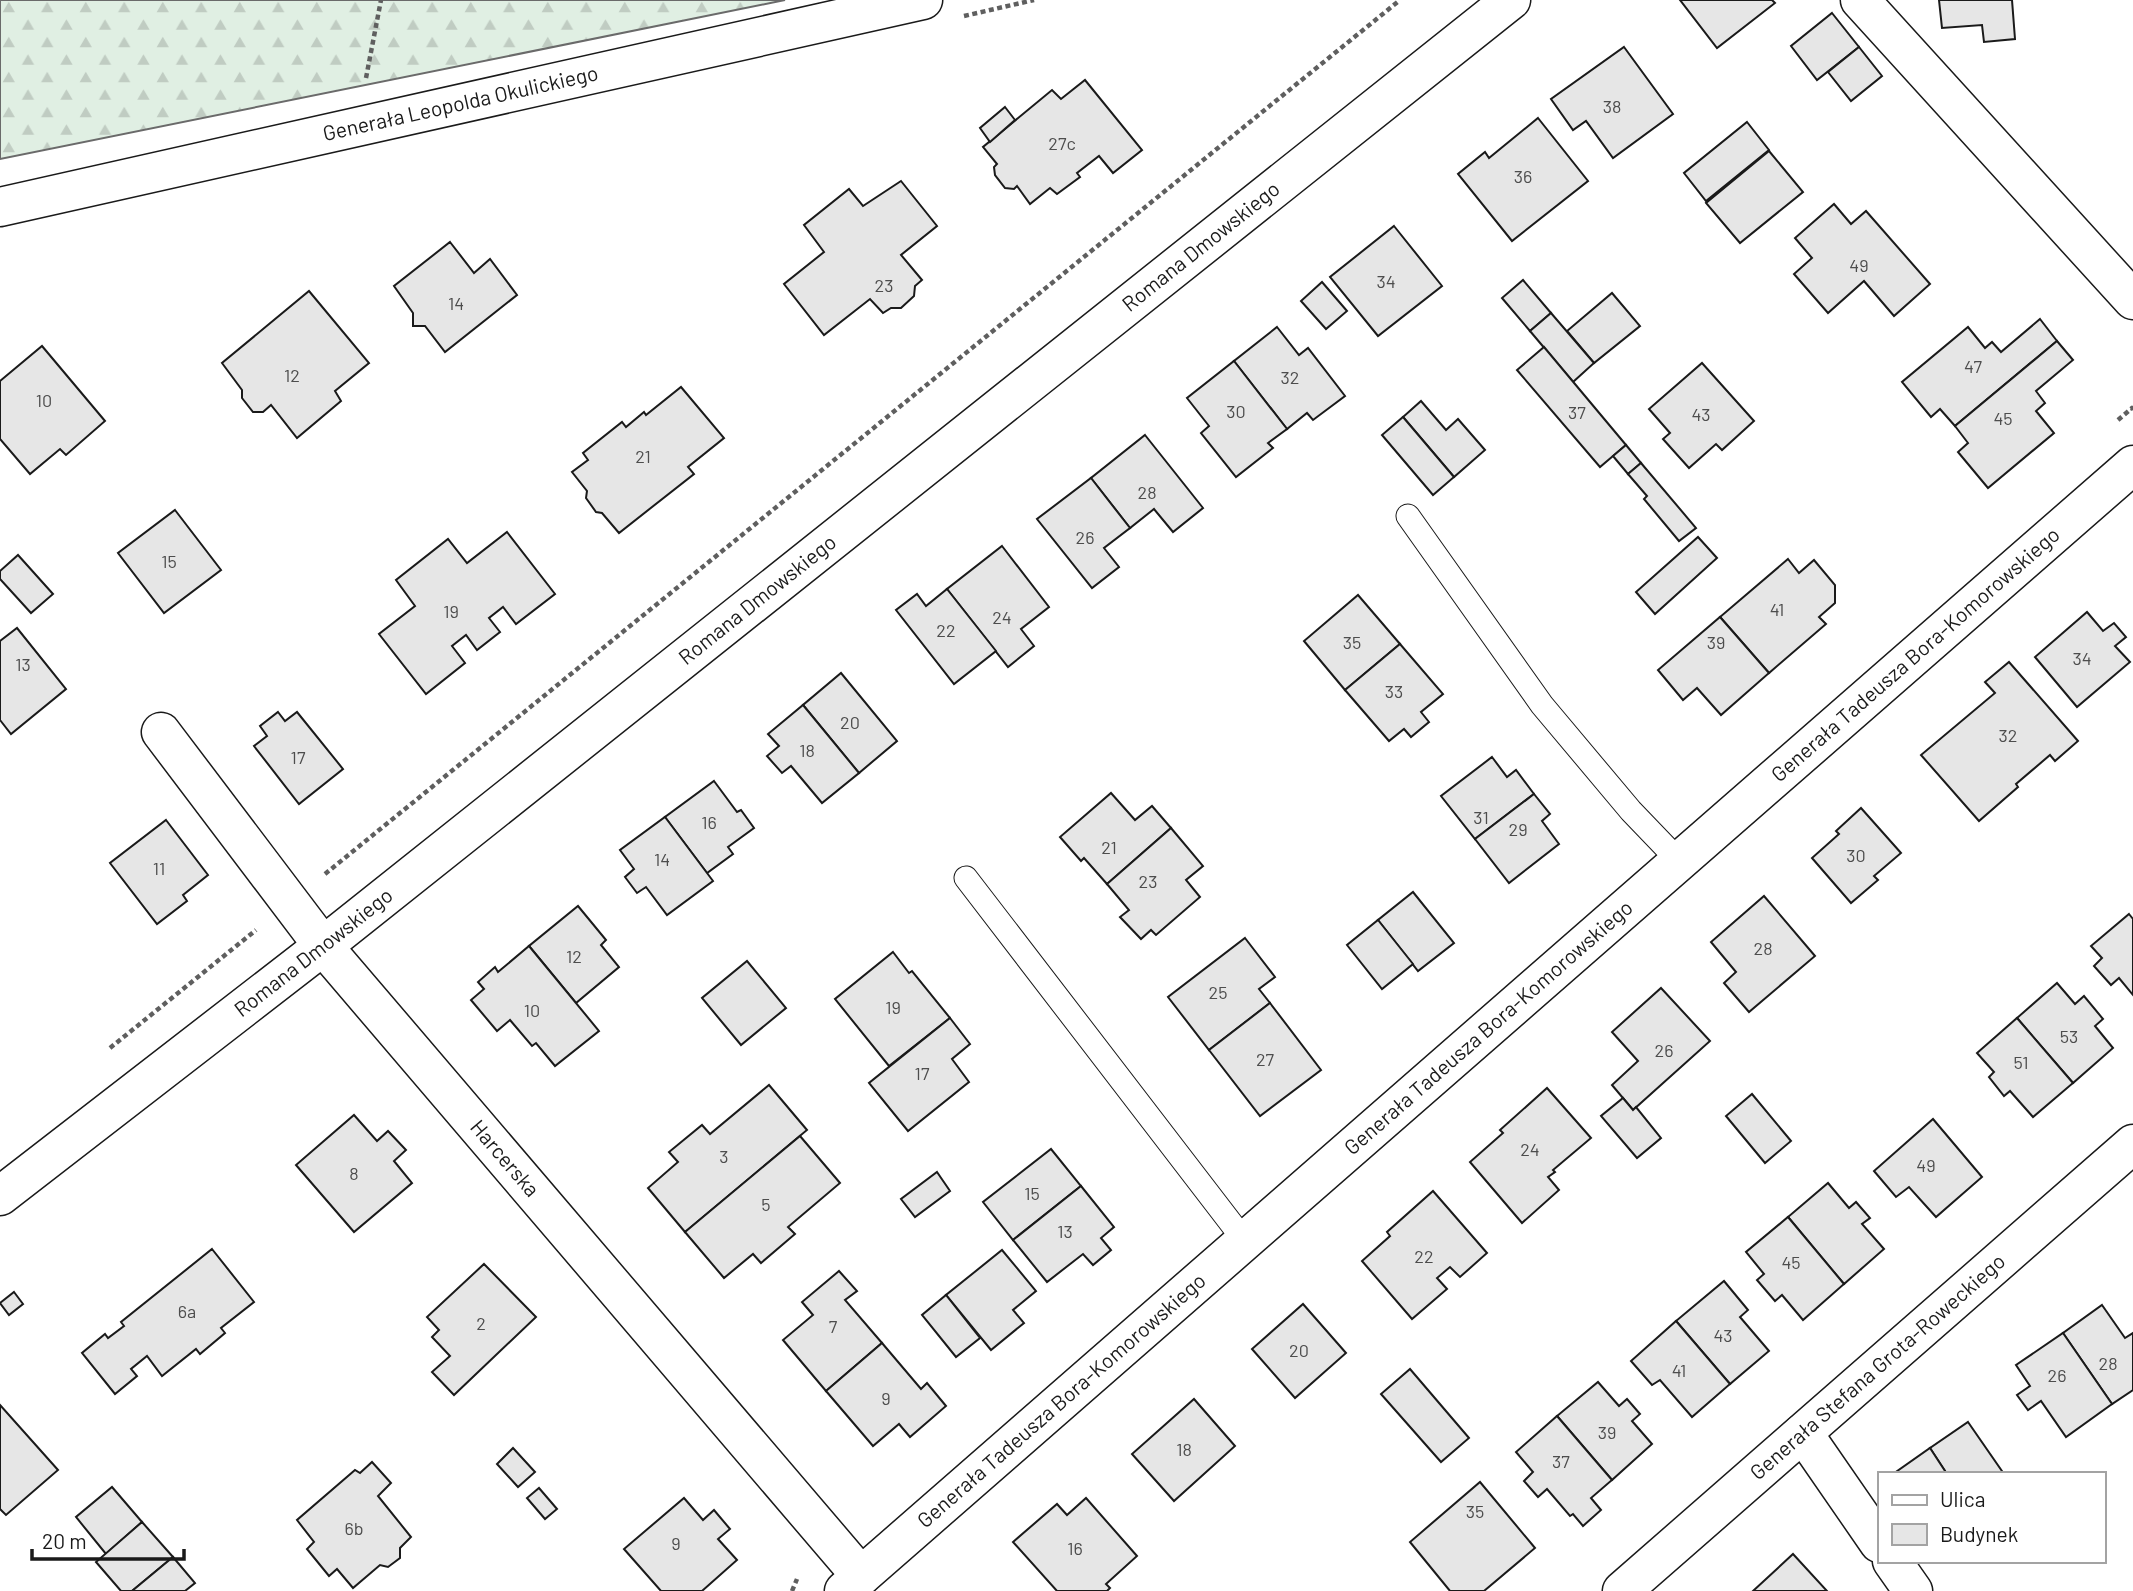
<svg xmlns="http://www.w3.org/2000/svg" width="2133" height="1591" viewBox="0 0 2133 1591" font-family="Barlow,sans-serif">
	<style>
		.forest { fill: url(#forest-firs); stroke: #6a6a6a; stroke-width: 2 }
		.building { fill: #e6e6e6; stroke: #1a1a1a; stroke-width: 2 }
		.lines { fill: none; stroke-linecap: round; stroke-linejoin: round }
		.service-casing { stroke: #1a1a1a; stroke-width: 25 }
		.minor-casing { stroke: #1a1a1a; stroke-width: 41 }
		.path { stroke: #5f5f5f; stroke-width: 4.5; stroke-dasharray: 5 3.5; stroke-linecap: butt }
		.service { stroke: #fff; stroke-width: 23 }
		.minor { stroke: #fff; stroke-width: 38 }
		.labels { text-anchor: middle; stroke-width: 5; stroke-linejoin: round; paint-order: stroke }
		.number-label { font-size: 18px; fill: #4d4d4d }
		.street-label { font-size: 21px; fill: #1a1a1a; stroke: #fff }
	</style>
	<defs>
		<pattern id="forest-firs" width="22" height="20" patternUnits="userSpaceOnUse" patternTransform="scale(1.75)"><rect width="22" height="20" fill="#e0efe3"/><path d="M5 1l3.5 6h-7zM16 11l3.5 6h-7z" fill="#c0ccc2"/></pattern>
	</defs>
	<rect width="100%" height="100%" fill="#fff"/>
	<polygon class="forest" points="0,0 785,0 0,159"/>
	<g class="building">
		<polygon points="1680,0 1772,0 1775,3 1717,48"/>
		<polygon points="1939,0 2012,0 2015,39 1984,42 1982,25 1942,28"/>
		<polygon points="1832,13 1859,47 1817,80 1791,46"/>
		<polygon points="1624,47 1673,114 1613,158 1586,121 1573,130 1551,99"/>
		<polygon points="1859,47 1882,76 1851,101 1828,72"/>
		<polygon points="1085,80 1142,150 1113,173 1099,156 1077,173 1080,177 1057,194 1050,188 1030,204 1017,186 1014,189 1005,188 995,175 994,167 997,164 983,147 1052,90 1061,99"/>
		<polygon points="1005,107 1015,120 990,142 980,128"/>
		<polygon points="1538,118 1588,181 1512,241 1458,174 1485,152 1489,158"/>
		<polygon points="1747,122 1769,150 1706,201 1684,173"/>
		<polygon points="1769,151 1803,192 1740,243 1706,203"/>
		<polygon points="901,181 937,226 901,255 922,280 915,286 914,296 901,308 891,308 883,313 870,299 824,335 784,284 824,252 804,225 849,189 863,206"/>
		<polygon points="1834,204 1851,224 1866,211 1930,284 1894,316 1864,281 1828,313 1794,274 1812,258 1795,238"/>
		<polygon points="1394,226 1442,286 1378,336 1330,277"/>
		<polygon points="450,242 474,273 490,259 517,295 445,352 425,326 413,326 413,313 394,286"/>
		<polygon points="1523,280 1551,313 1530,331 1502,298"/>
		<polygon points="1322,282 1347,311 1326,329 1301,301"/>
		<polygon points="309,291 369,363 335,391 341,401 297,438 271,405 263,412 253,412 242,398 242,390 222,363"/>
		<polygon points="1612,293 1640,326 1594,363 1567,331"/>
		<polygon points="1551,313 1594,363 1573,382 1530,331"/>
		<polygon points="2040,319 2057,341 1955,426 1940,409 1931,417 1902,382 1968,327 1985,348 1992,342 2001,352"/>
		<polygon points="1277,327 1299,355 1308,348 1345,396 1313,420 1307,413 1287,429 1234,361"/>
		<polygon points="2057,341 2073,360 2036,391 2045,403 2036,411 2054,433 1988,488 1958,452 1968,443 1955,426"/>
		<polygon points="42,346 105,421 66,455 60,449 30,474 0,439 0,381"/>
		<polygon points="1544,347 1626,445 1600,467 1517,370"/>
		<polygon points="1234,361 1287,429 1268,443 1273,448 1236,477 1201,433 1209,426 1187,398"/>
		<polygon points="1702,363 1754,421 1722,450 1716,444 1689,468 1663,439 1670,433 1649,409"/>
		<polygon points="681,387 724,438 688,467 694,474 619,533 602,513 596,512 586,498 587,491 572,472 588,460 583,453 622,422 626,427 644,412 646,415"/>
		<polygon points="1421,401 1446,430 1458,419 1485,450 1454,477 1403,417"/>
		<polygon points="1403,417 1454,477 1433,495 1382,435"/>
		<polygon points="1145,435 1203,508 1173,532 1154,509 1130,528 1091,478"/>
		<polygon points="1626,445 1641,463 1628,474 1613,456"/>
		<polygon points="1641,463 1696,528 1679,541 1644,499 1647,496 1628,474"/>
		<polygon points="1091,478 1130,528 1104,548 1119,567 1092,588 1037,519"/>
		<polygon points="175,510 221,570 164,613 118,553"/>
		<polygon points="507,532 555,594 516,624 503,607 489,618 500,632 477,650 466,635 452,646 465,663 426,694 379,634 415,606 396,580 448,539 467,563"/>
		<polygon points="1698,537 1717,558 1655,614 1636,592"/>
		<polygon points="1002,546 1049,607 1021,629 1034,646 1008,667 947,589"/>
		<polygon points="18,555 53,594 31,613 0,579 0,571"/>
		<polygon points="1788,559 1799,573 1814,560 1835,585 1835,603 1819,617 1826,624 1769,673 1720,617"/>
		<polygon points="947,589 996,651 954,684 896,610 917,594 926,606"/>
		<polygon points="1358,595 1400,644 1345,690 1304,641"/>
		<polygon points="2087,612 2103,631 2114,623 2126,637 2115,646 2130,662 2077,707 2035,657"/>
		<polygon points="1720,617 1769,673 1721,715 1697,688 1683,700 1658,670"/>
		<polygon points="17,628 66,689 11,734 0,720 0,641"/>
		<polygon points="1400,644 1443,694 1421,712 1429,722 1411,737 1404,729 1389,741 1345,690"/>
		<polygon points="2009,662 2078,741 2055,761 2050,755 2016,784 2018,787 1979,821 1921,755 1995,693 1985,682"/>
		<polygon points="841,673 897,741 859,773 803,705"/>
		<polygon points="803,705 859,773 822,803 791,766 782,773 767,756 779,746 768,734"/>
		<polygon points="278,712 285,721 297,712 343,769 299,804 254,746 267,736 260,726"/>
		<polygon points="1492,757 1507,777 1516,770 1534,794 1475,839 1441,796"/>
		<polygon points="714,781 737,812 741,810 754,828 728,847 733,854 707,873 665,817"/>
		<polygon points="1111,793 1135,820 1152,806 1171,828 1107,884 1084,858 1081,861 1060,837"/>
		<polygon points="1534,794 1550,814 1542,821 1559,844 1509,883 1475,839"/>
		<polygon points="1861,808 1901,853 1874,876 1878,880 1851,903 1812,858 1839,834 1836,831"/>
		<polygon points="665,817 713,881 667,915 646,887 637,893 625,877 634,869 620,850"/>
		<polygon points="166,820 208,875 183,895 187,901 157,924 110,863"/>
		<polygon points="1171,828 1203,866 1186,880 1200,897 1156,935 1151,930 1141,939 1120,917 1129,910 1107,884"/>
		<polygon points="1413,892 1454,943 1418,971 1378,920"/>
		<polygon points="1764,896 1815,956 1749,1012 1724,983 1736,972 1711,942"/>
		<polygon points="578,906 606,940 601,945 619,967 576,1003 529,946"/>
		<polygon points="2129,914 2133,919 2133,995 2119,978 2111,985 2094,966 2102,958 2091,946"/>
		<polygon points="1378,920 1413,964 1382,989 1347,945"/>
		<polygon points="1245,938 1275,977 1259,989 1270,1003 1209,1050 1168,997"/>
		<polygon points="529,946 599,1031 555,1066 536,1043 532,1046 510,1020 497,1031 471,1000 484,989 478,982 495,967 498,972"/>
		<polygon points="893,952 909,973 912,971 950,1018 889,1066 835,999"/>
		<polygon points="747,961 786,1008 741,1045 702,998"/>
		<polygon points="2057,983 2075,1004 2084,996 2103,1019 2095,1026 2113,1048 2073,1083 2017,1018"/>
		<polygon points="1661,988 1710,1041 1633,1110 1612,1085 1638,1061 1612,1032"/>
		<polygon points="1270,1003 1321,1070 1260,1116 1209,1050"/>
		<polygon points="950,1018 970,1044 952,1059 969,1082 908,1131 869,1083"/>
		<polygon points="2017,1018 2073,1083 2033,1117 2010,1091 2004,1096 1989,1077 1994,1072 1977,1053"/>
		<polygon points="769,1085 807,1130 685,1232 648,1188 678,1162 669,1152 702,1125 710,1134"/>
		<polygon points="1547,1088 1591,1138 1553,1170 1555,1172 1548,1177 1559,1190 1522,1223 1470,1162 1503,1133 1500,1130"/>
		<polygon points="1752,1094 1791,1141 1765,1163 1726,1116"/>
		<polygon points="1623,1098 1633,1110 1636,1107 1661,1138 1637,1158 1601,1116"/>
		<polygon points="354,1115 377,1141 388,1131 406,1150 394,1161 412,1183 354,1232 296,1165"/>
		<polygon points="1933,1119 1982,1177 1936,1217 1909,1187 1896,1197 1874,1171"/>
		<polygon points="800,1136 840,1183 788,1227 795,1234 761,1263 753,1254 724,1278 685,1232"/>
		<polygon points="1051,1149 1081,1186 1013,1240 983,1202"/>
		<polygon points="937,1172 950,1191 915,1217 901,1199"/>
		<polygon points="1828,1183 1849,1208 1856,1202 1870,1218 1862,1224 1884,1249 1844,1284 1788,1217"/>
		<polygon points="1081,1186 1114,1227 1101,1238 1111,1250 1093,1265 1083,1254 1047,1282 1013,1240"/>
		<polygon points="1433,1191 1487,1253 1460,1277 1450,1267 1437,1278 1447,1289 1412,1319 1362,1261 1390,1236 1387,1232"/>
		<polygon points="1788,1217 1844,1284 1803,1320 1782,1295 1775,1301 1757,1280 1764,1274 1746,1252"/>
		<polygon points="212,1249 254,1302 221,1328 225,1333 200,1354 196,1349 162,1376 147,1356 131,1369 137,1376 115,1394 82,1353 105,1334 108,1338 124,1326 121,1322"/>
		<polygon points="1002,1250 1036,1291 1013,1310 1024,1323 991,1350 946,1295"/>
		<polygon points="484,1264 536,1317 454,1395 432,1372 450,1356 432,1337 439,1330 427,1317"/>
		<polygon points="839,1271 857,1291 845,1300 882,1343 826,1391 783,1340 813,1315 802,1302"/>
		<polygon points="1724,1281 1748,1310 1740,1317 1769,1351 1730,1384 1676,1321"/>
		<polygon points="14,1292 23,1304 9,1315 0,1303"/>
		<polygon points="946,1295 980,1338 956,1357 922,1315"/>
		<polygon points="1303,1304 1346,1353 1295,1398 1252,1349"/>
		<polygon points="2102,1305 2125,1338 2133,1333 2133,1390 2112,1404 2063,1333"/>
		<polygon points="1676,1321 1730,1384 1692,1417 1660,1380 1652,1385 1631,1361"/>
		<polygon points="2063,1333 2112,1404 2066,1437 2041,1401 2028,1410 2017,1395 2030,1386 2016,1365"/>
		<polygon points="882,1343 921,1389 927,1383 946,1406 910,1437 899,1424 873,1446 826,1391"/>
		<polygon points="1410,1369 1469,1438 1441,1462 1381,1394"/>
		<polygon points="1598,1382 1619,1406 1627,1399 1640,1414 1632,1421 1652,1444 1612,1480 1557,1416"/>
		<polygon points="1194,1399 1235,1446 1174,1501 1132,1454"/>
		<polygon points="0,1405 58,1470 6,1515 0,1509"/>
		<polygon points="1557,1416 1612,1480 1591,1498 1601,1510 1583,1526 1573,1514 1570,1516 1547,1489 1538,1497 1524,1481 1533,1472 1516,1452"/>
		<polygon points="1968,1422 2004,1474 1947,1474 1930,1448"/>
		<polygon points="513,1448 535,1472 518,1487 497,1464"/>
		<polygon points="1930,1448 1947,1474 1893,1474"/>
		<polygon points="372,1462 391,1483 378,1496 411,1537 400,1548 400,1558 388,1567 380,1565 353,1588 337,1569 329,1576 307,1549 314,1542 297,1520 355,1470 360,1473"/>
		<polygon points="1480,1482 1535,1548 1484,1591 1450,1591 1410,1542"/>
		<polygon points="112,1487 142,1522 106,1554 76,1517"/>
		<polygon points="539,1488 557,1509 545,1519 527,1498"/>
		<polygon points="684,1498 703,1520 714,1510 730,1529 718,1539 737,1560 702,1591 661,1591 624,1549"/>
		<polygon points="1086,1498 1137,1556 1106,1584 1110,1588 1107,1591 1057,1591 1013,1542 1057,1504 1067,1515"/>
		<polygon points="142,1522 173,1557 132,1591 121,1591 96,1562"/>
		<polygon points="1793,1554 1827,1591 1753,1591"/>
		<polygon points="173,1557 195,1583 185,1591 132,1591"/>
	</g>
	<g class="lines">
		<g class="service-casing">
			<g id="service">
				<polyline points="1408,516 1542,705 1631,811 1679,861"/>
				<polyline points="966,878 1244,1240"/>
			</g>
		</g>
		<g class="minor-casing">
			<g id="minor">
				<polyline points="1860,0 2133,300"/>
				<path id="s1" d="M 0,207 L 923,0"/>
				<path id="s2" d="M 161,732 L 323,946 L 861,1576"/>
				<path id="s3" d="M 0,1196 L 323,946 L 1511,0"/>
				<polyline points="1803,1433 1879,1543"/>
				<polyline points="1892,1561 1913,1591"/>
				<path id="s4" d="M 844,1591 L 2133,465"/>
				<path id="s5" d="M 1622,1591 L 2133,1144"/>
			</g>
		</g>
		<g class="path">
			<polyline points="964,16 1034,0"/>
			<polyline points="366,78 381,0"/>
			<polyline points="2118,420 2132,408 2133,410"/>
			<polyline points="325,874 1400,0"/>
			<polyline points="110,1048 256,930"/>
			<polyline points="792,1591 797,1579"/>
		</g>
		<use href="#service" class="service"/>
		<use href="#minor" class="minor"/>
	</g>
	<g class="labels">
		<g class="number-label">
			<text x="1612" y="113">38</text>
			<text x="1062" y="150">27c</text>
			<text x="1523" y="183">36</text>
			<text x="1859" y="272">49</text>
			<text x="1386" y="288">34</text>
			<text x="884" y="292">23</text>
			<text x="456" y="310">14</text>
			<text x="1973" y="373">47</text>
			<text x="292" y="382">12</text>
			<text x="1290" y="384">32</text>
			<text x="44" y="407">10</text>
			<text x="1236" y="418">30</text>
			<text x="1577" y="419">37</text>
			<text x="1701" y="421">43</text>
			<text x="2003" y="425">45</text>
			<text x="643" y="463">21</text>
			<text x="1147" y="499">28</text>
			<text x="1085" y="544">26</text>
			<text x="169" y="568">15</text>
			<text x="1777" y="616">41</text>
			<text x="451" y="618">19</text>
			<text x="1002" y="624">24</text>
			<text x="946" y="637">22</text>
			<text x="1352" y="649">35</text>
			<text x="1716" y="649">39</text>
			<text x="2082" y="665">34</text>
			<text x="23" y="671">13</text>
			<text x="1394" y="698">33</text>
			<text x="850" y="729">20</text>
			<text x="2008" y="742">32</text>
			<text x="807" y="757">18</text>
			<text x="298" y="764">17</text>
			<text x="1481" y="824">31</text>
			<text x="709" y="829">16</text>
			<text x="1518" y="836">29</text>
			<text x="1109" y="854">21</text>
			<text x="1856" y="862">30</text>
			<text x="662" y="866">14</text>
			<text x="159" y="875">11</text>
			<text x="1148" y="888">23</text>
			<text x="1763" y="955">28</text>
			<text x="574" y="963">12</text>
			<text x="1218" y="999">25</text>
			<text x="893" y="1014">19</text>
			<text x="532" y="1017">10</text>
			<text x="2069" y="1043">53</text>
			<text x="1664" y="1057">26</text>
			<text x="1265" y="1066">27</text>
			<text x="2021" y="1069">51</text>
			<text x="922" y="1080">17</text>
			<text x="1530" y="1156">24</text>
			<text x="724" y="1163">3</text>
			<text x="1926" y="1172">49</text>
			<text x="354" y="1180">8</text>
			<text x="1032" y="1200">15</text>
			<text x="766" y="1211">5</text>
			<text x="1065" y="1238">13</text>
			<text x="1424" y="1263">22</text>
			<text x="1791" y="1269">45</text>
			<text x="187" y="1318">6a</text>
			<text x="481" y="1330">2</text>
			<text x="833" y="1333">7</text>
			<text x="1723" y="1342">43</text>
			<text x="1299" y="1357">20</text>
			<text x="2108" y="1370">28</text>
			<text x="1679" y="1377">41</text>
			<text x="2057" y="1382">26</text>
			<text x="886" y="1405">9</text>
			<text x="1607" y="1439">39</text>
			<text x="1184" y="1456">18</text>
			<text x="1561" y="1468">37</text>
			<text x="1475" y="1518">35</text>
			<text x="354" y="1535">6b</text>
			<text x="676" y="1550">9</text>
			<text x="1075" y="1555">16</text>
		</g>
		<g class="street-label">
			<text dy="7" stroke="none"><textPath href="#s1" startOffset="472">Generała Leopolda Okulickiego</textPath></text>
			<text dy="7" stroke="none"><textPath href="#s3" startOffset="1531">Romana Dmowskiego</textPath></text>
			<text dy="7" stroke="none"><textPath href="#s3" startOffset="964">Romana Dmowskiego</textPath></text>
			<text dy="7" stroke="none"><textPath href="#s4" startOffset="1423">Generała Tadeusza Bora-Komorowskiego</textPath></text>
			<text dy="7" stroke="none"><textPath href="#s3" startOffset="397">Romana Dmowskiego</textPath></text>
			<text dy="7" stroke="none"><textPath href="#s4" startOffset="856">Generała Tadeusza Bora-Komorowskiego</textPath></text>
			<text dy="7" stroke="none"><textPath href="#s2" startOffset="548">Harcerska</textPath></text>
			<text dy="7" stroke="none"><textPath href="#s5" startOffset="340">Generała Stefana Grota-Roweckiego</textPath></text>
			<text dy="7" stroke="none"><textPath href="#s4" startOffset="289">Generała Tadeusza Bora-Komorowskiego</textPath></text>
		</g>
	</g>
	<rect x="1878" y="1472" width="228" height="91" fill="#ffffff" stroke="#a3a3a3" stroke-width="2"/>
	<rect x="1892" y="1495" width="35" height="10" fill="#ffffff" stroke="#a3a3a3" stroke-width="2"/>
	<text x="1940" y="1507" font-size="21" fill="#1a1a1a">Ulica</text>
	<rect x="1892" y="1524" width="35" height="21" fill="#e6e6e6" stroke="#a3a3a3" stroke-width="2"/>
	<text x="1940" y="1542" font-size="21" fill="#1a1a1a">Budynek</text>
	<path d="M32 1549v10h152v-10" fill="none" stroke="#1a1a1a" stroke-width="3.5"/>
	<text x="42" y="1549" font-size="21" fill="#1a1a1a" stroke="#ffffff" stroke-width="5" paint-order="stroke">20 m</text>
</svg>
